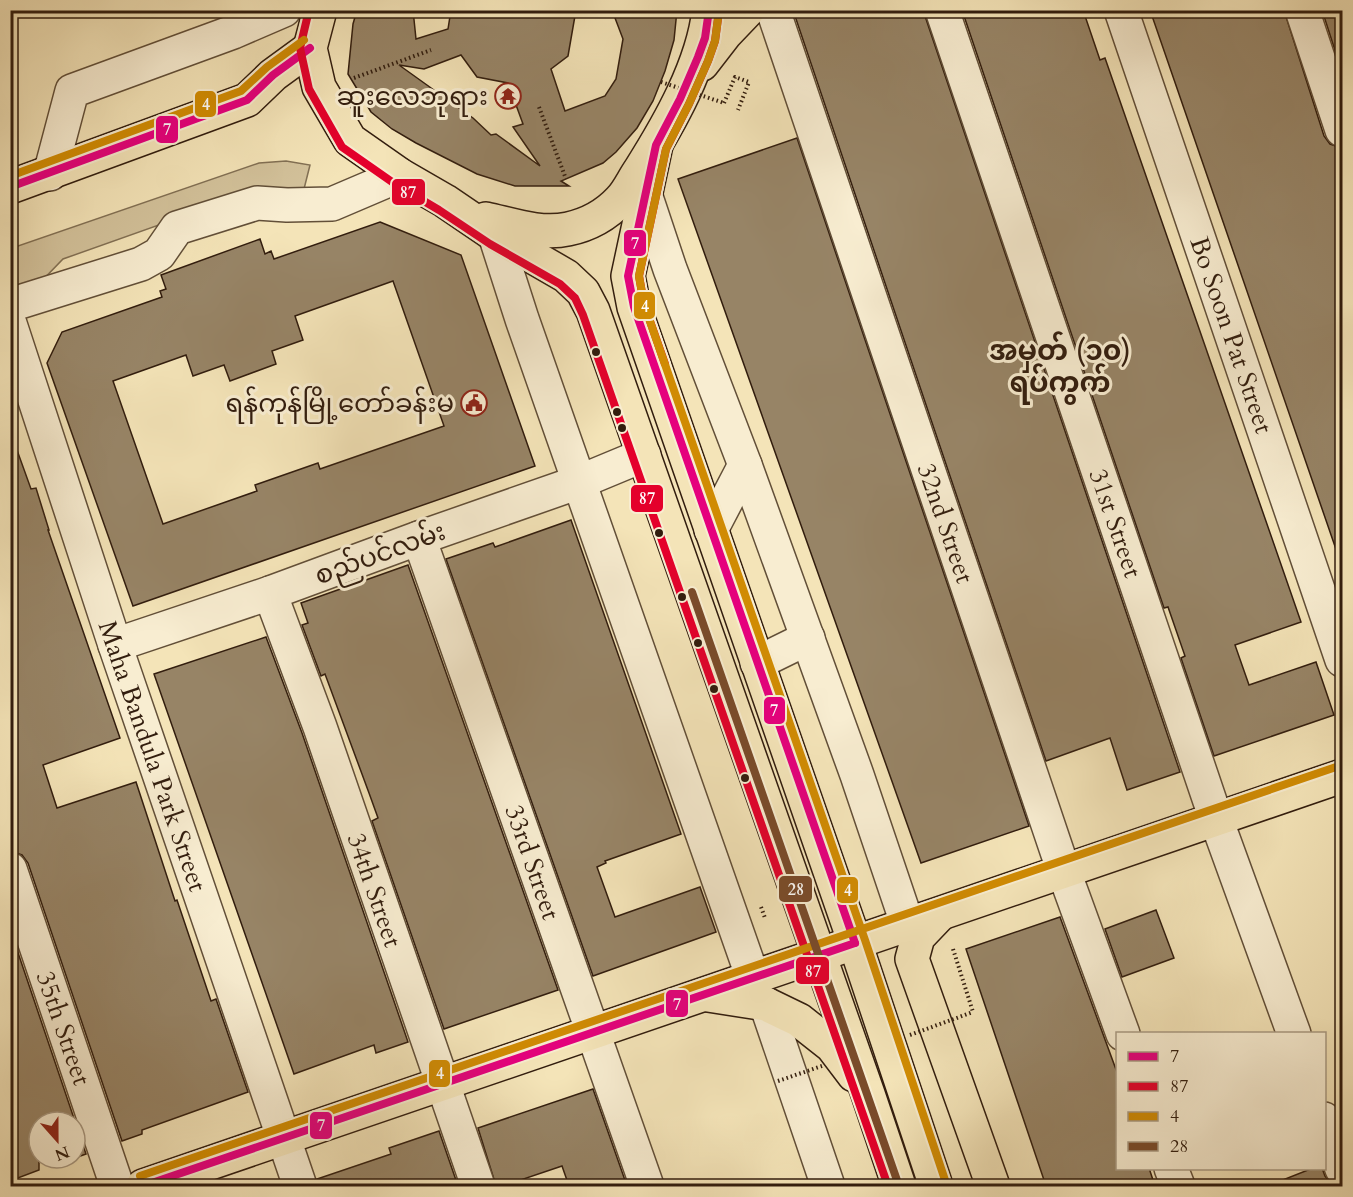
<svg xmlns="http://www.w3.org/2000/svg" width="1353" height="1197" viewBox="0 0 1353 1197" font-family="Cardo,'Noto Sans Myanmar',serif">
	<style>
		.green { fill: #d3c29b; stroke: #827054; stroke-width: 1.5 }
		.building { fill: #978466; stroke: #321d0e; stroke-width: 1.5; fill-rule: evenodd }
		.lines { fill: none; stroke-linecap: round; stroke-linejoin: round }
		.minor-casing { stroke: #624f38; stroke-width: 36 }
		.major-casing { stroke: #321d0e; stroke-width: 36 }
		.path { stroke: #321d0e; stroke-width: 4; stroke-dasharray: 1.5 3; stroke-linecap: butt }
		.minor { stroke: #f8edd1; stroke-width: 33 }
		.major { stroke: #f4e4b8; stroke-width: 33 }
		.path-bridge { stroke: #321d0e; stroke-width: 4; stroke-dasharray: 1.5 3; stroke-linecap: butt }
		.bus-1-casing { stroke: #f8edd1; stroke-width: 12 }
		.bus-2-casing { stroke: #f8edd1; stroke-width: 12 }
		.bus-3-casing { stroke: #f8edd1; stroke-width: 12 }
		.bus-4-casing { stroke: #f8edd1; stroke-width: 12 }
		.bus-1 { stroke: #e5007d; stroke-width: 8 }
		.bus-2 { stroke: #e4002b; stroke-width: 8 }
		.bus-3 { stroke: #d08b03; stroke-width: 8 }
		.bus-4 { stroke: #7a4b2a; stroke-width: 8 }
		.bus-dot { fill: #321d0e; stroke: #f8edd1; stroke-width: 2 }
		.labels { text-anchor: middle; stroke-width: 6; stroke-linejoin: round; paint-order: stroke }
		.poi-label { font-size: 26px; fill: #321d0e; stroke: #f8edd1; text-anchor: end }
		.street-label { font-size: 26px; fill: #321d0e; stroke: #f8edd1 }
		.quarter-label { font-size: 28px; font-weight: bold; fill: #321d0e; stroke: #f8edd1 }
		.line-badge { stroke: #f8edd1; stroke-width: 2 }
		.badge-label { font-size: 16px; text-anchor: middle; font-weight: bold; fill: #fff }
	</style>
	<rect width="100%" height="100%" fill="#f4e4b8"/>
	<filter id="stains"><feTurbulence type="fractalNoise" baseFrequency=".00333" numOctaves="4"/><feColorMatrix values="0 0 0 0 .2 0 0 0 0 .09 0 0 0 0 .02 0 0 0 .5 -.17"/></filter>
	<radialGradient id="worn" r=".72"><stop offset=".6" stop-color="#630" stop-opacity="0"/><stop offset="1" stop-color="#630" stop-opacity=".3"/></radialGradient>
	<polygon class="green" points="286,161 310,165 304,189 263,188 63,259 32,291 11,282 15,247 259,163"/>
	<g class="building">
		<path d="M 357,10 L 413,10 L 416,39 L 448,29 L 451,10 L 576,10 L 568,56 L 551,69 L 565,111 L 605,96 L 616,79 L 623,39 L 612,10 L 677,10 L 674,40 L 665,71 L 653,101 L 637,128 L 616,152 L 603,163 L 561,181 L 569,186 L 515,186 L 477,174 L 416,143 L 392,129 L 371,112 L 348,74 L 353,24 ZM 461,55 L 477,77 L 508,83 L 523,124 L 513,127 L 540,166 L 496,134 L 491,135 L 473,118 L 399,65 L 424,69 Z"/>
		<polygon points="793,10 923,10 1180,772 1127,790 1110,738 1046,761"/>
		<polygon points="962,10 1083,10 1100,60 1105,58 1301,622 1235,645 1249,685 1316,662 1334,715 1214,756 1181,658 1185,656 1168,607 1164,608"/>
		<polygon points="1150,10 1284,10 1324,136 1330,144 1342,148 1342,558 1339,558"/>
		<polygon points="1322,10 1342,10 1342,72"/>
		<polygon points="797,138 1029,826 921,863 678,179"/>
		<path d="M 380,222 L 461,255 L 535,466 L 133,606 L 47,363 L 62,332 L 162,297 L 160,291 L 166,289 L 161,275 L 260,239 L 265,254 L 271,251 L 274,259 ZM 393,281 L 444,426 L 320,469 L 318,463 L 255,485 L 257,491 L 163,524 L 113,381 L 186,355 L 193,376 L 224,365 L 230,381 L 276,364 L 272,351 L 303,340 L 295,316 Z"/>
		<polygon points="13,439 31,489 36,488 49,530 48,530 120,738 43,765 57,808 136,782 175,901 177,900 211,1001 216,999 248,1092 142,1130 142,1134 122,1141 28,863 22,855 10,851 10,834 17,833 10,814 10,440"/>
		<polygon points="571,520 681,834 605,861 606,863 597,867 615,917 700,887 716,932 593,976 446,559 493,543 495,547"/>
		<polygon points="408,565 558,990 444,1029 372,821 378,818 369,793 325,674 321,676 302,625 308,623 301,603"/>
		<polygon points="266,637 302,733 408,1042 376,1053 374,1045 294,1074 154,674"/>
		<polygon points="1156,910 1174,958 1122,977 1105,929"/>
		<polygon points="1060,917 1118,1075 1118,1168 1149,1168 1155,1186 1046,1186 966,949"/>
		<polygon points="10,929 86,1154 75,1158 75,1122 39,1122 39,1170 10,1181"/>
		<polygon points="593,1089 627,1186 569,1186 562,1166 503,1186 496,1186 478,1128"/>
		<polygon points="439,1131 458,1186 318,1186 317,1179 391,1154 389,1148"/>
		<polygon points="1313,1168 1322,1168 1325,1176 1333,1186 1270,1186 1270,1185"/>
	</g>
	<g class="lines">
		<g class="minor-casing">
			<g id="minor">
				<polyline points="773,10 1064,872 1123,1034"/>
				<polyline points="942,10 1216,819 1294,1034"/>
				<polyline points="1121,10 1342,660"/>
				<polyline points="1302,10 1342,130"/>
				<polyline points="50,174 72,91 233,32 284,10"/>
				<polyline points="645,194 670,269 745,465 857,775 908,926"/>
				<polyline points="495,235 522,319 753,978"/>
				<polyline points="10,305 141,264 159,254 177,228 257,203 287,205 332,204 400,175"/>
				<polyline points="10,324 115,645 300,1186"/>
				<polyline points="711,530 745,465"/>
				<polyline points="419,538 647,1186"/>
				<polyline points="270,593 320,727 478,1186"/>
				<polyline points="115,645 270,593 419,538 579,482 644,455"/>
				<polyline points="757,663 808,638"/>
				<polyline points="10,869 117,1186"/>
				<polyline points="766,1004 828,1186"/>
				<polyline points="1324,1119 1342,1169"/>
				<polyline points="1171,1168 1178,1186"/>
			</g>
		</g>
		<g class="major-casing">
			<g id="major">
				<polyline points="320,10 310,48 319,87 350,140 400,175 445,201 495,235 566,276 583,292 593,311 868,1094 899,1186"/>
				<polyline points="702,64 726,33 748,10"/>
				<polyline points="656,145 628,276 634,307 855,943 936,1186"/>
				<polyline points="10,187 247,100 273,75 310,48"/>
				<path d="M 486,219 C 513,225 541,235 568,229 C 587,225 606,215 620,200 C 628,192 633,180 640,170 C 669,124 703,65 709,10"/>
				<polyline points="939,915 918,937 912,959 993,1186"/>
				<polyline points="708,995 766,1004 799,1020 832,1046 854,1075"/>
				<polyline points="143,1186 1342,776"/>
			</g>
		</g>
		<g class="path">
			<polyline points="354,78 431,50"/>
			<polyline points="724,103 735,77 749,82 738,110"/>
			<polyline points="539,107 566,179"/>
			<polyline points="761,907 765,918"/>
			<polyline points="953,949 973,1012"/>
		</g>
		<use href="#minor" class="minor"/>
		<use href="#major" class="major"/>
		<g class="path-bridge">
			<polyline points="661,82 724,103"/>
			<polyline points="910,1035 973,1012"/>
			<polyline points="778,1081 822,1066"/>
		</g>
		<g class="bus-1-casing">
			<g id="bus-1">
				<polyline points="709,10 705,38 698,57 680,99 656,145 628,276 634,307 855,943"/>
				<polyline points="10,187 247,100 273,75 310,48"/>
				<polyline points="143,1186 855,943"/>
			</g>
		</g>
		<g class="bus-2-casing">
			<g id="bus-2">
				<polyline points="309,10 300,48 309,89 342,147 395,184 439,210 490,244 560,284 575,298 583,315 888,1186"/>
				<polyline points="665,364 644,304 639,276 666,149 689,104 708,61 715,41 719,11"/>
			</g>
		</g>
		<g class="bus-3-casing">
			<g id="bus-3">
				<polyline points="719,11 715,41 708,61 689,104 666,149 639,276 644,304 865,940 946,1183"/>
				<polyline points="10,176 241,91 267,67 304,40"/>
				<polyline points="140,1176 1339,766"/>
			</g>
		</g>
		<g class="bus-4-casing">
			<polyline id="bus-4" points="692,592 899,1186"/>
		</g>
		<use href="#bus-1" class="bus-1"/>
		<use href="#bus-2" class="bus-2"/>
		<use href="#bus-3" class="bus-3"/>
		<use href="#bus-4" class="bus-4"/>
	</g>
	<defs>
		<g id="temple-ring" transform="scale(1.35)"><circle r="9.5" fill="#f8edd1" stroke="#8f2418" stroke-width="1.5"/><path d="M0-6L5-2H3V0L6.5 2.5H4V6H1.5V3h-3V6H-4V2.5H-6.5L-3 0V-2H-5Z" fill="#8f2418"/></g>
		<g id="civic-ring" transform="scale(1.35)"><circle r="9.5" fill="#f8edd1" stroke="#8f2418" stroke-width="1.5"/><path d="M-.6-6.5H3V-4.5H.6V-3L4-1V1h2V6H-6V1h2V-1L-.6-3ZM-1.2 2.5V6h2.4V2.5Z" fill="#8f2418"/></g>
	</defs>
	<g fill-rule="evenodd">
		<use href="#temple-ring" x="508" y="96"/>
		<use href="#civic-ring" x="474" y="403"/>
	</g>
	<g class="bus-dot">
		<circle cx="596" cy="352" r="5"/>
		<circle cx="617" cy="412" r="5"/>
		<circle cx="622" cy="428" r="5"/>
		<circle cx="659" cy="533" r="5"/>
		<circle cx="682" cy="597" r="5"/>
		<circle cx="698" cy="643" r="5"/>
		<circle cx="714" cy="689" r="5"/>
		<circle cx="745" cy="778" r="5"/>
	</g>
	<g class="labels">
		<g class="poi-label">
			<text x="488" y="105">ဆူးလေဘုရား</text>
			<text x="454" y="412">ရန်ကုန်မြို့တော်ခန်းမ</text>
		</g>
		<g class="street-label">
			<text transform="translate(1232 335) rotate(71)" y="9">Bo Soon Pat Street</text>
			<text transform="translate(946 523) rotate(71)" y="9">32nd Street</text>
			<text transform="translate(1116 523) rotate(71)" y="9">31st Street</text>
			<text transform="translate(380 553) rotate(-20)" y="9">စည်ပင်လမ်း</text>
			<text transform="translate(153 756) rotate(71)" y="9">Maha Bandula Park Street</text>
			<text transform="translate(533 862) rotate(71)" y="9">33rd Street</text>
			<text transform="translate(375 890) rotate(71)" y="9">34th Street</text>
			<text transform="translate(64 1028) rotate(71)" y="9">35th Street</text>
		</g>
		<g class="quarter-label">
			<text x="1060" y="360">အမှတ် (၁၀)<tspan x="1060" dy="32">ရပ်ကွက်</tspan></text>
		</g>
	</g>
	<g class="line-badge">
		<rect x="194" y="90" width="23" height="28" rx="6" fill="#d08b03"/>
		<rect x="155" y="115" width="24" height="29" rx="6" fill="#e5007d"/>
		<rect x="391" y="178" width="35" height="28" rx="6" fill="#e4002b"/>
		<rect x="623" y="229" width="24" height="28" rx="6" fill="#e5007d"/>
		<rect x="633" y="291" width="23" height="29" rx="6" fill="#d08b03"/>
		<rect x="630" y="484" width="34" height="29" rx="6" fill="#e4002b"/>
		<rect x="763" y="696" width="23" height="29" rx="6" fill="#e5007d"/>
		<rect x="778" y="875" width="35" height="28" rx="6" fill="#7a4b2a"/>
		<rect x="836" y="876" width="23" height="28" rx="6" fill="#d08b03"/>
		<rect x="795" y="956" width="35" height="29" rx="6" fill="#e4002b"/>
		<rect x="665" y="989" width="24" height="29" rx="6" fill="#e5007d"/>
		<rect x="428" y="1059" width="23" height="29" rx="6" fill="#d08b03"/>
		<rect x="309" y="1111" width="24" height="29" rx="6" fill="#e5007d"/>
	</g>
	<g class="badge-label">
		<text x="206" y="110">4</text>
		<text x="167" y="135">7</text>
		<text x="408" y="198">87</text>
		<text x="635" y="249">7</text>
		<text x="645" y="312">4</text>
		<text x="647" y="504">87</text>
		<text x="774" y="716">7</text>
		<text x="796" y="895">28</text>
		<text x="848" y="896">4</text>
		<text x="813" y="977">87</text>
		<text x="677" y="1010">7</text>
		<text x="440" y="1079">4</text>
		<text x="321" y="1131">7</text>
	</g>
	<rect width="1353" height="1197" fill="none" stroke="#f4e4b8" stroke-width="36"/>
	<rect x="12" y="12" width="1329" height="1173" fill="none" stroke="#321d0e" stroke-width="3"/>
	<rect x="18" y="18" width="1317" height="1161" fill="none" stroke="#321d0e" stroke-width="1.5"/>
	<rect x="1116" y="1032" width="210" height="138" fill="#f8edd1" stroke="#a99a83" stroke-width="1.5"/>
	<rect x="1128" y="1052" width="30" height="9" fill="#e5007d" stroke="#a99a83" stroke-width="1.5"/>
	<text x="1170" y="1062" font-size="18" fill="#321d0e">7</text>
	<rect x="1128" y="1082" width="30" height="9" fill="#e4002b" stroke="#a99a83" stroke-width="1.5"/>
	<text x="1170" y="1092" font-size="18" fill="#321d0e">87</text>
	<rect x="1128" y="1112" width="30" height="9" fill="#d08b03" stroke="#a99a83" stroke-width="1.5"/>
	<text x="1170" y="1122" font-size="18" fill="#321d0e">4</text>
	<rect x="1128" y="1142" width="30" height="9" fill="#7a4b2a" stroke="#a99a83" stroke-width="1.5"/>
	<text x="1170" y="1152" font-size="18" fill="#321d0e">28</text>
	<g transform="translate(57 1140) rotate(159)"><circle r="28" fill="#f8edd1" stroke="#a99a83" stroke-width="1.5"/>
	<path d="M0-4.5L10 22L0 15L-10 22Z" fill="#8f2418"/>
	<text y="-9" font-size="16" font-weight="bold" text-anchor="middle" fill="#321d0e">N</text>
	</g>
	<rect width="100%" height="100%" filter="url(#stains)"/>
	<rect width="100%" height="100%" fill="url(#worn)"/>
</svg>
